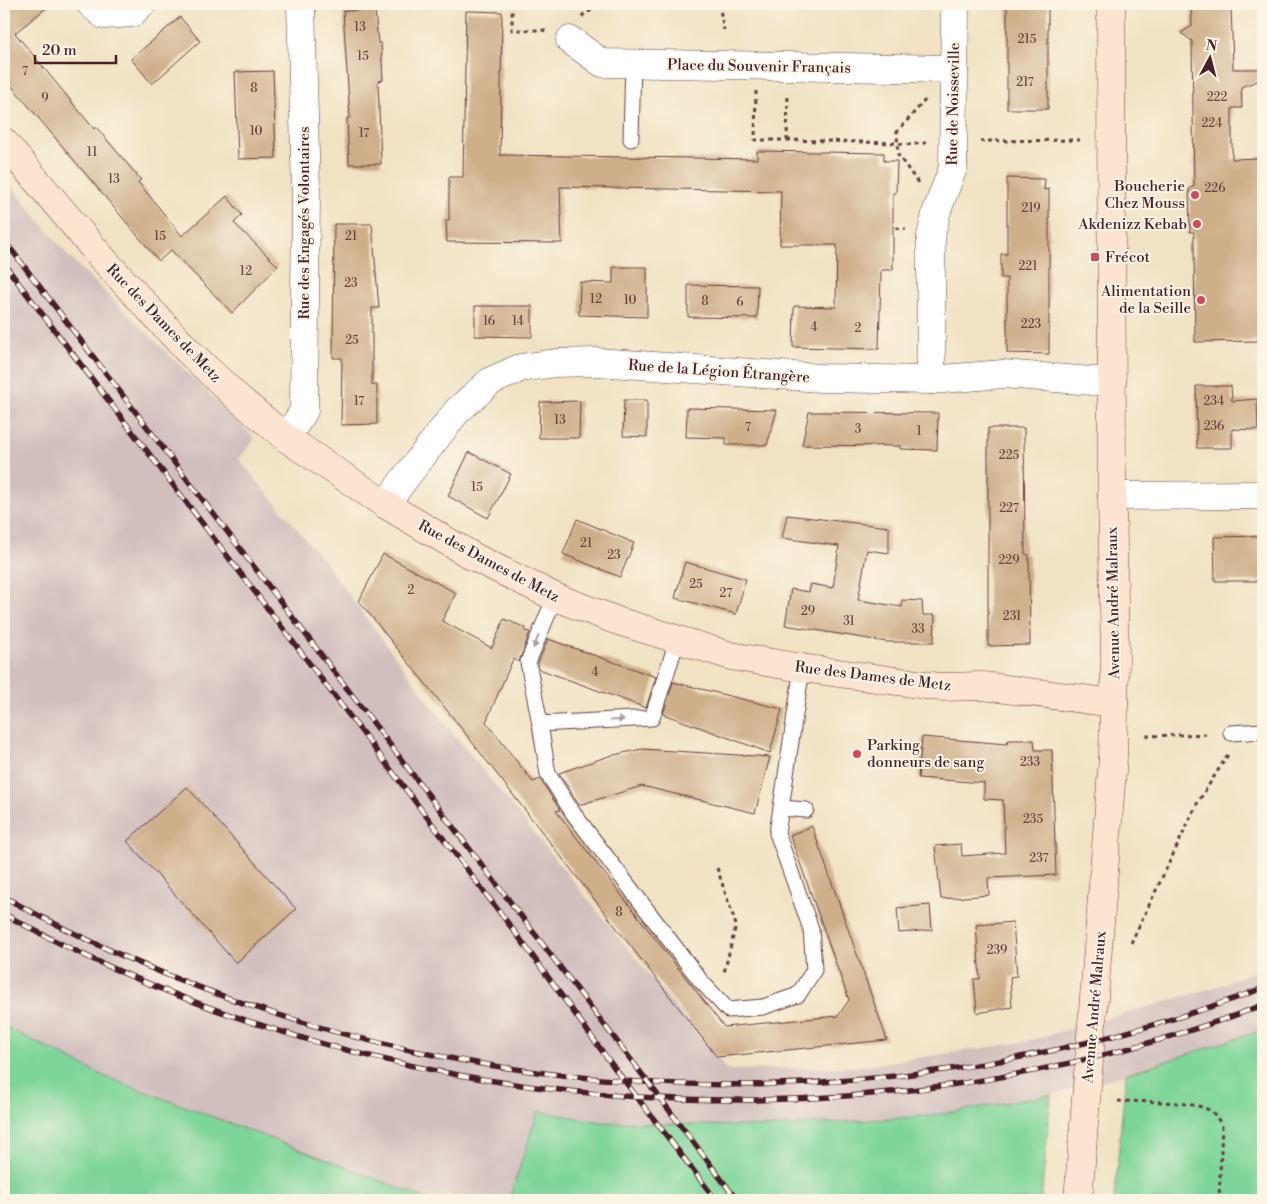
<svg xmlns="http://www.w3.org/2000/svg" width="1267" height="1204" viewBox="0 0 1267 1204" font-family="'Libre Bodoni',serif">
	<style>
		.industrial { fill: #d1bfbe }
		.green { fill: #7ed599; stroke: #647a62 }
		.building { fill: #ceaf89 }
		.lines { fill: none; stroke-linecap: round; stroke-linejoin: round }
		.lane-casing { stroke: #633c42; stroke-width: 17 }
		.street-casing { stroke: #633c42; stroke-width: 29 }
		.secondary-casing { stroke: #633c42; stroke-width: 29 }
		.path { stroke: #633c42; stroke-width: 3; stroke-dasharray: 4 4; stroke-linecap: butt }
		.lane { stroke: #fff; stroke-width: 15 }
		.street { stroke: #fff; stroke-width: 28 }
		.secondary { stroke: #fde4d1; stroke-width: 28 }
		.rail-casing { stroke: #4a1f2b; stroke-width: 5.5 }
		.rail { stroke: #fcf5e5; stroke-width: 4; stroke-dasharray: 11; stroke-linecap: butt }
		.oneway { fill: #ae9aa0 }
		.poi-dot { fill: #d1495b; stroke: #fcf5e5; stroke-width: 2 }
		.labels { text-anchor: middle; stroke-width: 4; stroke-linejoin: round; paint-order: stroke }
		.number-label { font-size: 12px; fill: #6b4342 }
		.street-label { font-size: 15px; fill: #4a1f2b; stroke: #fcf5e5 }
		.poi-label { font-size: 15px; fill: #4a1f2b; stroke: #fcf5e5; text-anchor: end }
	</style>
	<rect width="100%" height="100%" fill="#fcf5e5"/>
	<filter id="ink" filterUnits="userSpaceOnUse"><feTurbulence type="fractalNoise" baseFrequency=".02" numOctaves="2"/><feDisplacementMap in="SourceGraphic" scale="10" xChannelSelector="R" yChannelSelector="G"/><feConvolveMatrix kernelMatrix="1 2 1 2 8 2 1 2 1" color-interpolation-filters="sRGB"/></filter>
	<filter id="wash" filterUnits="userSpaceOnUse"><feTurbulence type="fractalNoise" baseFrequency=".0096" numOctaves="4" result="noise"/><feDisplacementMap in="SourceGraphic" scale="20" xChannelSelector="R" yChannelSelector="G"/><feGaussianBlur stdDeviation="1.12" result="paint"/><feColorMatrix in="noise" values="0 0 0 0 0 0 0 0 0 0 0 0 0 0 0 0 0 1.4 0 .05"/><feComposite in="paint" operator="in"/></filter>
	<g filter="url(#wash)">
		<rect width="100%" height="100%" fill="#f0e2c3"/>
		<polygon class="industrial" points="4,177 70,258 255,439 239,459 323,560 450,730 727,1070 855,1067 1025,1042 1213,988 1263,968 1263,1030 1126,1074 1051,1095 929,1116 771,1127 601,1122 538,1111 509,1200 429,1200 328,1160 106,1077 4,1026"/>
		<g class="green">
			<polygon points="4,1026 106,1077 328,1160 429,1200 4,1200"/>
			<polygon points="1263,1030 1263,1200 1114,1200 1126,1074"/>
			<polygon points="1051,1095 1041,1200 509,1200 538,1111 601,1122 771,1127 929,1116"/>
		</g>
		<g id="blocks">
			<g class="building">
				<polygon points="4,4 51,4 15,33 94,129 96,127 141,180 138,182 182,236 227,196 242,215 234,223 278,266 232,313 171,250 159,261 4,77"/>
				<rect x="1007" y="4" width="41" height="105"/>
				<polygon points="1191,4 1231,4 1233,69 1263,69 1263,79 1241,87 1242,108 1232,108 1232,159 1263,158 1263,257 1260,257 1260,341 1195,342 1194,243 1194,232 1190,232 1189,189 1194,186 1192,41 1181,33 1192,26"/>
				<polygon points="375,10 378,43 381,43 383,80 378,81 381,164 349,164 347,118 350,118 343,11"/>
				<polygon points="466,11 502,12 500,155 757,159 757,151 884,153 884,161 897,161 896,193 893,193 893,270 881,270 879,349 793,347 794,306 836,307 837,245 780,245 781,191 560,187 562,243 447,242 446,220 449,220 449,177 463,177"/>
				<polygon points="180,17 200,41 152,84 131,59"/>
				<polygon points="273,71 276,158 238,159 235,72"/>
				<polygon points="1007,178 1045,179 1044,190 1049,189 1049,354 1007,353 1007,278 1001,278 1001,254 1007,254"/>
				<polygon points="334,224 372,224 379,308 372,308 372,385 377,385 377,424 341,425 342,358 333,358"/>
				<polygon points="613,267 647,267 647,317 579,315 580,282 613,283"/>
				<polygon points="688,285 758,286 757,318 688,317"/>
				<polygon points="475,306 532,306 532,337 475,336"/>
				<polygon points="1196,386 1231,386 1232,401 1257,399 1258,430 1232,429 1232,448 1197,448"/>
				<polygon points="624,400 647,400 647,437 623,436"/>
				<polygon points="580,401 579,438 539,438 540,402"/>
				<polygon points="687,408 777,410 767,445 726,445 726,438 686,437"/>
				<polygon points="809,412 938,413 937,450 900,449 900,446 802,445"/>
				<polygon points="988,428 1024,428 1025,554 1029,555 1030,645 988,646"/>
				<polygon points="469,452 511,474 488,518 448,496"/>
				<polygon points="787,515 889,527 889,553 867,550 858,600 902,607 902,600 922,601 923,615 935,615 934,642 887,642 785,625 791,589 809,592 811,584 833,588 839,546 782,538"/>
				<polygon points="577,519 634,543 620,577 563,554"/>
				<polygon points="1263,536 1263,581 1215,581 1214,537"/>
				<polygon points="383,554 456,593 442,621 492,648 504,619 526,628 525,631 530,632 519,662 513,659 486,722 533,782 540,779 560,810 556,811 724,1027 838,1016 849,1000 790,835 812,826 887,1040 717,1057 458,724 359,601"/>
				<polygon points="685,562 746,579 736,614 675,598"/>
				<polygon points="548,639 656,677 646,708 539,669 538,663"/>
				<polygon points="673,682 782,709 770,753 663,714"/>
				<polygon points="922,737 1007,744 1008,740 1034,740 1035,750 1052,750 1056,875 988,878 989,895 941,899 935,846 961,844 962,856 1005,853 1003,800 984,799 984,783 918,778"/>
				<polygon points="642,749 770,757 755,813 642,786 579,805 559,773 609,756"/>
				<polygon points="187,787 296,909 236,963 127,841"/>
				<polygon points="930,905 932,930 899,933 897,908"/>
				<polygon points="1013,922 1017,976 1010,977 1012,1007 977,1013 974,979 980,979 976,925"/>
			</g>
		</g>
	</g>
	<g filter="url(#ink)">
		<use href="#blocks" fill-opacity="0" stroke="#633c42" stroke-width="1"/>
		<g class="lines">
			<g class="lane-casing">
				<g id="lane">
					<polyline points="631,139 633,63"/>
					<polyline points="555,597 528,662 540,724 652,718 677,641"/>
					<polyline points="802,668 781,808 806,810"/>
					<polyline points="540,724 548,774 573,813 700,980 728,1010 763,1007 798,995 814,970 811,929 777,833 781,808"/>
					<polyline points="1231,733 1263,731"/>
				</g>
			</g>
			<g class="street-casing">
				<g id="street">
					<polyline points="91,4 104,15 132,13 141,4"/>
					<polyline points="570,40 602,63 954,69"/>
					<polyline points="931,380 931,236 937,210 953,168 955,4"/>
					<polyline points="286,438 304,411 306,192 301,4"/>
					<polyline points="1112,496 1263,495"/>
					<polyline points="386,505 399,486 457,411 491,381 520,368 556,363 597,362 821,378 931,380 1003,374 1092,381 1112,381"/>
				</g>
			</g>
			<g class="secondary-casing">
				<g id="secondary">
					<polyline points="4,142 102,258 188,351 237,397 286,438 386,505 474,557 555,597 615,620 731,656 802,668 940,687 983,686 1114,703"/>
					<polyline points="1078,1200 1113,758 1115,659 1112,496 1111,4"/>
				</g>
			</g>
			<g class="path">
				<polyline points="511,4 512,5 512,30 542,30 546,31"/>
				<polyline points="719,4 724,30"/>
				<polyline points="582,17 584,14 604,4"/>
				<polyline points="756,91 755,140 787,140 788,94"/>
				<polyline points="787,140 897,143 905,145 926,143"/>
				<polyline points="980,141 1084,140"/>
				<polyline points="918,183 898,155 897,132 926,99"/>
				<polyline points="896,228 906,229"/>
				<polyline points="1146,736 1210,734"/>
				<polyline points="717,868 736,925 724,973"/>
				<polyline points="1131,943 1198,802 1229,753"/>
				<path d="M 1118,1101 C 1142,1102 1185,1100 1207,1109 C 1215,1113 1218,1119 1222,1126 L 1219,1200"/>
			</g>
			<use href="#lane" class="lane"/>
			<use href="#street" class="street"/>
			<use href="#secondary" class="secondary"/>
			<g class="rail-casing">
				<g id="rail">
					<polyline points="4,240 635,1065 737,1200"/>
					<polyline points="4,264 521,940 613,1066 716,1200"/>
					<path d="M 4,897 C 389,1110 852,1144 1263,988"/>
					<path d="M 4,914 C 384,1124 857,1159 1263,1005"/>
				</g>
			</g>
			<use href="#rail" class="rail"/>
		</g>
		<defs><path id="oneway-solid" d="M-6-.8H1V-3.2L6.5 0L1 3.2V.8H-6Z" transform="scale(1.25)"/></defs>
		<g class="oneway">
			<use href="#oneway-solid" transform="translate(536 642) rotate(112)"/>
			<use href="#oneway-solid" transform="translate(617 720) rotate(-3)"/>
		</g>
	</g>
	<g class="poi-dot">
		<circle cx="1195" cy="195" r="5"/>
		<circle cx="1197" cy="224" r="5"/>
		<rect x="1090" y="252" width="10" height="10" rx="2.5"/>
		<circle cx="1201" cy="300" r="5"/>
		<circle cx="857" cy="754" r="5"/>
	</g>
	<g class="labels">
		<g class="number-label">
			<text x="360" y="31">13</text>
			<text x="1027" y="43">215</text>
			<text x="363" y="60">15</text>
			<text x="25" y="75">7</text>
			<text x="1025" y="86">217</text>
			<text x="254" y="92">8</text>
			<text x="1217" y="101">222</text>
			<text x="45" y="102">9</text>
			<text x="1212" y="127">224</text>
			<text x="256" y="135">10</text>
			<text x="364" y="137">17</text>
			<text x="92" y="156">11</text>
			<text x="114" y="183">13</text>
			<text x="1215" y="192">226</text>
			<text x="1031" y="212">219</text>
			<text x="160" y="240">15</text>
			<text x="351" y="240">21</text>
			<text x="1028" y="270">221</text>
			<text x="246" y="275">12</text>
			<text x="351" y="287">23</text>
			<text x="596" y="303">12</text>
			<text x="630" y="304">10</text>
			<text x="705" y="305">8</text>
			<text x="740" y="306">6</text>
			<text x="489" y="325">16</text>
			<text x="518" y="325">14</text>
			<text x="1031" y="328">223</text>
			<text x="814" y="331">4</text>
			<text x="858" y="332">2</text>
			<text x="352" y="344">25</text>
			<text x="359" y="405">17</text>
			<text x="1214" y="405">234</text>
			<text x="560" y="424">13</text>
			<text x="1214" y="430">236</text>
			<text x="748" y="431">7</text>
			<text x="858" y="433">3</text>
			<text x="919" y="435">1</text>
			<text x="1009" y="459">225</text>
			<text x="477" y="491">15</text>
			<text x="1009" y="512">227</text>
			<text x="586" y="547">21</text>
			<text x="614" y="559">23</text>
			<text x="1009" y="564">229</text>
			<text x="696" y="588">25</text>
			<text x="411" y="594">2</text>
			<text x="726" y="597">27</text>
			<text x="808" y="615">29</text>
			<text x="1012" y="620">231</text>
			<text x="849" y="625">31</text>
			<text x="918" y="633">33</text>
			<text x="595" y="676">4</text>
			<text x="1030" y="766">233</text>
			<text x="1033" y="823">235</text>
			<text x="1039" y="862">237</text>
			<text x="619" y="916">8</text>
			<text x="997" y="954">239</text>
		</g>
		<g class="street-label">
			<text transform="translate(759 66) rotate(1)" y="5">Place du Souvenir Français</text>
			<text transform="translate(953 104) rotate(-89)" y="5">Rue de Noisseville</text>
			<text transform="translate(304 223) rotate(-90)" y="5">Rue des Engagés Volontaires</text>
			<text transform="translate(164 323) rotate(46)" y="5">Rue des Dames de Metz</text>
			<text transform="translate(719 371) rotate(4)" y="5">Rue de la Légion Étrangère</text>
			<text transform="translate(489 561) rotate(28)" y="5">Rue des Dames de Metz</text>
			<text transform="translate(1113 603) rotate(-91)" y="5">Avenue André Malraux</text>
			<text transform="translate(873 676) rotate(7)" y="5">Rue des Dames de Metz</text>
			<text transform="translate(1094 1007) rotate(-85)" y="5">Avenue André Malraux</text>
		</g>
		<g class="poi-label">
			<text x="1185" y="191">Boucherie<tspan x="1185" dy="17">Chez Mouss</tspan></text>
			<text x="1187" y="229">Akdenizz Kebab</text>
			<text x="1105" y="262" text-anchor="start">Frécot</text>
			<text x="1191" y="296">Alimentation<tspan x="1191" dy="17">de la Seille</tspan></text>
			<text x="867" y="750" text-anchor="start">Parking<tspan x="867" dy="17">donneurs de sang</tspan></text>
		</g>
	</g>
	<rect width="1267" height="1204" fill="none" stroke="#fcf5e5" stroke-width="20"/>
	<g transform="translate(1210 58) rotate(7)" stroke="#fcf5e5" stroke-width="4" paint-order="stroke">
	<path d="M0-4L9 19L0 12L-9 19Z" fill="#4a1f2b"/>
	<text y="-8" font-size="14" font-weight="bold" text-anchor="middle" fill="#4a1f2b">N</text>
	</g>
	<path d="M35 55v8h81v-8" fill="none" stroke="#4a1f2b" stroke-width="2.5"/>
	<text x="42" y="55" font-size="15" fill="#4a1f2b" stroke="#fcf5e5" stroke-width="4" paint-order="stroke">20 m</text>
</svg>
